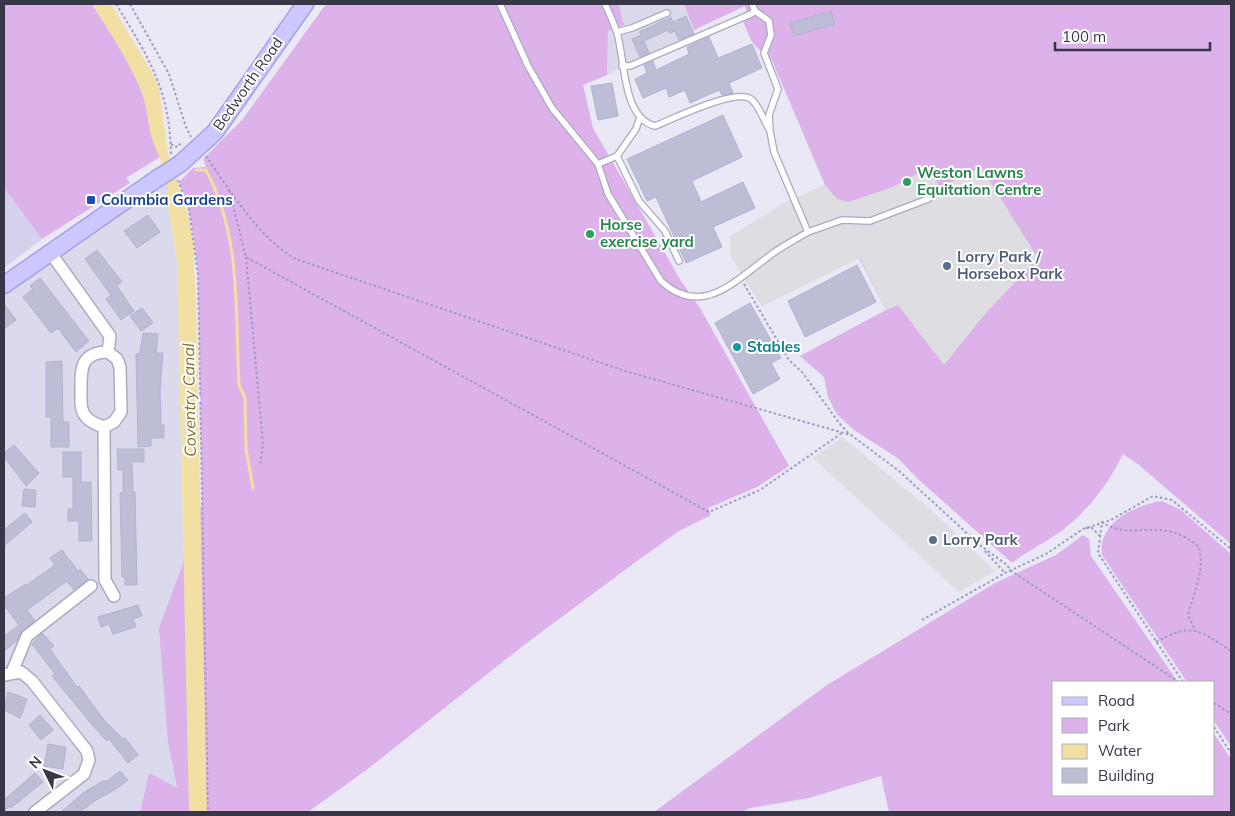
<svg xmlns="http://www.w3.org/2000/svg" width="1235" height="816" viewBox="0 0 1235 816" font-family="Mulish,sans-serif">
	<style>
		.residential { fill: #dbdaec }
		.education { fill: #d4d2ed }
		.green { fill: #ddb1e9 }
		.parking { fill: #dddde2 }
		.water { fill: #f1dfa4 }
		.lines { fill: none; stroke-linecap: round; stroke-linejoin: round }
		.stream { stroke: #f1dfa4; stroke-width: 3 }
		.building { fill: #bdbed6; stroke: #b0b2d1 }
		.service-casing { stroke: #abaac0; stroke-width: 8 }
		.minor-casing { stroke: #abaac0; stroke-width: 14 }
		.secondary-casing { stroke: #a6a0e0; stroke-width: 19 }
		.path { stroke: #9c9cc2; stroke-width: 2; stroke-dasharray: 2.5 2.5; stroke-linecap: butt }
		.service { stroke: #fff; stroke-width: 5.5 }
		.minor { stroke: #fff; stroke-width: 11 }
		.secondary { stroke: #cdc7ff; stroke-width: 16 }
		.secondary-bridge-casing { stroke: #a6a0e0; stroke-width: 19; stroke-linecap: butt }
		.secondary-bridge { stroke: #cdc7ff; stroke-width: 16 }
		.leisure-dot { fill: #2e9e5b; stroke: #fff; stroke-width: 2 }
		.transit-dot { fill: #1a4fb4; stroke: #fff; stroke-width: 2 }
		.service-dot { fill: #5c6f8a; stroke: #fff; stroke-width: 2 }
		.culture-dot { fill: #0f9aa8; stroke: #fff; stroke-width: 2 }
		.labels { text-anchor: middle; stroke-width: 4; stroke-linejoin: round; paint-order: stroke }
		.street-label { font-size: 15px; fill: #373748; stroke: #fff }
		.leisure-label { font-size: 15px; font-weight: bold; fill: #27864d; stroke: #fff; text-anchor: start }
		.transit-label { font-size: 15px; font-weight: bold; fill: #164399; stroke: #fff; text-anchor: start }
		.service-label { font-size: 15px; font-weight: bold; fill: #4e5e75; stroke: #fff; text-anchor: start }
		.culture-label { font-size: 15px; font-weight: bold; fill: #0d838f; stroke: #fff; text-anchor: start }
		.water-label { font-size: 16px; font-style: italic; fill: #846e25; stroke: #fff }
	</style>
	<rect width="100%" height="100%" fill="#e9e8f4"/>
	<g class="residential">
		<polygon points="619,4 684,4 695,34 607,75 608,31 624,24"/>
		<polygon points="167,180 169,186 166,195 177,262 184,563 168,742 177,789 149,773 140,812 4,812 4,294"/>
	</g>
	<polygon class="education" points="4,188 42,239 4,268"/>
	<g class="green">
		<path d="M 4,4 L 92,4 C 109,31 127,58 140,87 C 150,110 149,134 160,157 L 126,178 L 130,183 L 42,239 L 4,188 Z"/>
		<path d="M 326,4 L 619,4 L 624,25 L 608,31 L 607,75 L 583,85 L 593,128 L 681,281 L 700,308 L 789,466 L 757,487 L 708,508 L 711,515 L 679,531 L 637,561 L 524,645 L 369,768 L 308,812 L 140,812 L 149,773 L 177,788 L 168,742 L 159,628 L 192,539 L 202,503 L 198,275 C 195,243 192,212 179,182 L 193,168 L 206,167 L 203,159 L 242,120 Z"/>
		<path d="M 684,4 L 1231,4 L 1231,544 L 1139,465 L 1123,454 C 1109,483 1089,509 1064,529 C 1048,541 1029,550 1012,563 L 917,478 L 899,459 L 854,430 L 842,419 L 836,413 L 828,397 L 824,377 L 800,356 L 886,310 L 859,258 L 762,306 L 730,255 L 730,237 L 785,203 L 825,185 L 771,58 C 747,42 752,40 741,17 L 747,14 L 745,6 L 694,30 Z"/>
		<path d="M 1162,501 L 1181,510 L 1231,554 L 1231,746 L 1214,721 L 1214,682 L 1187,682 L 1102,555 C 1097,523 1135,505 1162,501 Z"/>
		<polygon points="1083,535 1089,539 1091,556 1178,682 1054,682 1054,795 1214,795 1214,734 1231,759 1231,812 889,812 881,776 809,798 750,808 742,812 654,812 827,685 995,583 1056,555"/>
	</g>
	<g class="parking">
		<polygon points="981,167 1038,258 985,314 944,365 898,305 886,310 860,258 762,306 730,255 730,237 785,203 825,185 837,199 848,202 893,187 918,173 931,170 940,188"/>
		<polygon points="842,437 930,509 995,571 959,592 813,458"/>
	</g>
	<path class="water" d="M 92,4 L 111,4 L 150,69 L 159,88 L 168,154 L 187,210 L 193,239 L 196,309 L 207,812 L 189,812 L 177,262 L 166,195 C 171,178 160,160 154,144 C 147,126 148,106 140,88 C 127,58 109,31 92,4 Z"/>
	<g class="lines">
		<path class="stream" d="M 196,170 L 206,170 C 242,237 235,312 239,385 L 245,398 L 246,449 L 253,488"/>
	</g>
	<g class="building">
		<polygon points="831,11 835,24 794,36 790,23"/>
		<polygon points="686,16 694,34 679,40 675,31 670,33 668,30 644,41 649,53 640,57 632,39 641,35 639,32 671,17 673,22"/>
		<polygon points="709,37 718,58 752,44 762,68 729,83 733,93 722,95 719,90 690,103 685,90 669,97 666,88 643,98 635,79 647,73 644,65 653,61 656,70 689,54 687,47"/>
		<polygon points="612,83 618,116 598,120 591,86"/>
		<polygon points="723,115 742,157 692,181 701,202 743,182 755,208 713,227 722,247 686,263 656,197 647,201 627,159"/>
		<polygon points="148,215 160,232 137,248 124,231"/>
		<polygon points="97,250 122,282 117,286 134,311 121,320 106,299 111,295 85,259"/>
		<polygon points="857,265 876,302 805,337 788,301"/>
		<polygon points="40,278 89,341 76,352 58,328 51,333 23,297 33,289 30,286"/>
		<polygon points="750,303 781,358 771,363 780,379 753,394 715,323"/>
		<polygon points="4,304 16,320 4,329"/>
		<polygon points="142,308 153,323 141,331 130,316"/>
		<polygon points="143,333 158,334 156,353 163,353 160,390 161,425 164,425 164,438 151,438 151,446 138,447 136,354 140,353"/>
		<polygon points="62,361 63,422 69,422 69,447 51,447 51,417 46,417 46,362"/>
		<polygon points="14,445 39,473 26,486 5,458 7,457 4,453"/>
		<polygon points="117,449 144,449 144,462 132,462 133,492 135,492 137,585 125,585 125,577 122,577 120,493 123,492 123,470 118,470"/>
		<polygon points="63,452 81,452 81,482 91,482 92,541 79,541 79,521 68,521 68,509 73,509 73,477 63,477"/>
		<polygon points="24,489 36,490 35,507 22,506"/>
		<polygon points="25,513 32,522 4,546 4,530"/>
		<polygon points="62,550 78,571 80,569 88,579 74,590 67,581 27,610 35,621 22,630 17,641 4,651 4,636 19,625 4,605 4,598 26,584 27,585 55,565 50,558"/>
		<polygon points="138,605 142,616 133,619 136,627 113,634 109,624 101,627 98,617"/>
		<polygon points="42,633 54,646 50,649 77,687 79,686 104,720 123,739 125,738 138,755 128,763 109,739 107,741 93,726 52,676 55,674 32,644"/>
		<polygon points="8,692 27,699 20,718 4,710"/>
		<polygon points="40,715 53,730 41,740 29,725"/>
		<polygon points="48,744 66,747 63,769 44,766"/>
		<polygon points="120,771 128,780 116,789 96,800 80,812 61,812 84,792 105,780 106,782"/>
		<polygon points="35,773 43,782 11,808 10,806 4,811 4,800"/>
	</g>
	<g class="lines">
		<g class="service-casing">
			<g id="service">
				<path d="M 500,4 L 528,66 L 552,108 L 598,164 L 608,194 L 661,281 C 701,318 734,282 768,257 C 780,247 795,240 808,232 L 774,152 L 770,131 L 769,115 L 778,89 L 764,53 L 771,35 L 769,21 L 755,11 L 752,4"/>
				<path d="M 605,4 C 609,13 614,23 617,33 C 625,58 622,118 655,126 C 673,119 735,88 751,99 C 759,105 764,121 769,129"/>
				<polyline points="617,32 632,28 667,13"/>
				<polyline points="622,66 630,66 751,14 755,11"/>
				<polyline points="617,156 639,201 665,231 679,261"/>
				<polyline points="598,164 617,156 636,129 640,117"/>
				<polyline points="808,232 842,220 870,221 928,199"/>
			</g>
		</g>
		<g class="minor-casing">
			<g id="minor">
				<polyline points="50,252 110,336 108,352 117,359 120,367 121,412 114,422 104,427 105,580 114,596"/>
				<path d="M 104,427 C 98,425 92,423 87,418 C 80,411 81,402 81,393 C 81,371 79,352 108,352"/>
				<polyline points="12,672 27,636 91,586"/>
				<polyline points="4,675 21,672 32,681 87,751 89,760 84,774 35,812"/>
			</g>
		</g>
		<g class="secondary-casing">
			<g id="secondary">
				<polyline points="180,164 215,132 305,4"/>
				<polyline points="4,285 155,180"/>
			</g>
		</g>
		<g class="path">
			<path d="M 116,4 C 148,56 170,90 171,154"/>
			<polyline points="130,4 169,74 186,127 191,137"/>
			<polyline points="171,144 176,147 178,144 182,145"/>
			<path d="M 206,156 C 230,190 259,239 296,259 L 625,371 L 851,435 L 899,471 L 981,546 L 1007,565 L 1010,570 L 1179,682"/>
			<polyline points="178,180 189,209 198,275 208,812"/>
			<polyline points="229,190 246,257 709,512 760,490 842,433"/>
			<polyline points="246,257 263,444 260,466"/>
			<polyline points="744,284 789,360 802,372 840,424 850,435"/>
			<polyline points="1086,528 1092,528 1100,536"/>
			<polyline points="985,551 1005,573"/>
			<polyline points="922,620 1005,573 1046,554 1083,529 1111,520 1153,496 1172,500 1231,549"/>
			<path d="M 1156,642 C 1192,622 1199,630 1231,651"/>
			<path d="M 1183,682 L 1098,553 L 1102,522 C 1132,543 1162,514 1199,547 C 1205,572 1194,591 1188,615 L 1196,632"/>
			<polyline points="1214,703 1231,714"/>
			<polyline points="1214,727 1231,753"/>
		</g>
		<use href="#service" class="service"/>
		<use href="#minor" class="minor"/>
		<use href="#secondary" class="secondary"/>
		<g class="secondary-bridge-casing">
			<polyline id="secondary-bridge" points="155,180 180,164"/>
		</g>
		<use href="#secondary-bridge" class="secondary-bridge"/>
	</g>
	<g class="leisure-dot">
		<circle cx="907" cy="182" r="5"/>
		<circle cx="590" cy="234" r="5"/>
	</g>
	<rect class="transit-dot" x="86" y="195" width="10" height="10" rx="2.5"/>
	<g class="service-dot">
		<circle cx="947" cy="266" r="5"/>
		<circle cx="933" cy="540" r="5"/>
	</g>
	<circle class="culture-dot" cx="737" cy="347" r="5"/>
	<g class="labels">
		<g class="street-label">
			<text transform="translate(248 84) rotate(-55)" y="5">Bedworth Road</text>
		</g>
		<g class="leisure-label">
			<text x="917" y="178">Weston Lawns<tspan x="917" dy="17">Equitation Centre</tspan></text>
			<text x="600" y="230">Horse<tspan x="600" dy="17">exercise yard</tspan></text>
		</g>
		<g class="transit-label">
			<text x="101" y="205">Columbia Gardens</text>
		</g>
		<g class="service-label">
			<text x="957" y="262">Lorry Park /<tspan x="957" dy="17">Horsebox Park</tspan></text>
			<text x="943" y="545">Lorry Park</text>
		</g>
		<g class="culture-label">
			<text x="747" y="352">Stables</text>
		</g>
		<g class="water-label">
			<text transform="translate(189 400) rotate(-91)" y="6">Coventry Canal</text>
		</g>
	</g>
	<rect width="1235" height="816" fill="none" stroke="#373748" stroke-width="10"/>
	<rect x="1052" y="681" width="162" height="115" fill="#ffffff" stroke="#afafb6"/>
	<rect x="1062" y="697" width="25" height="8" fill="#cdc7ff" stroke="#afafb6"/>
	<text x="1098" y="706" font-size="15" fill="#373748">Road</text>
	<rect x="1062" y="718" width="25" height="15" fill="#ddb1e9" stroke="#afafb6"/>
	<text x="1098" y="731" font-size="15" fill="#373748">Park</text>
	<rect x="1062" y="744" width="25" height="15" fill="#f1dfa4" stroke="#afafb6"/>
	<text x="1098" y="756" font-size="15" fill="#373748">Water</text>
	<rect x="1062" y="768" width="25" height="15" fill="#bdbed6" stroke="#afafb6"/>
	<text x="1098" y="781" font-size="15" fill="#373748">Building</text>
	<g transform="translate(45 771) rotate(312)" stroke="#ffffff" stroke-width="4" paint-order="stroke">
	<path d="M0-4L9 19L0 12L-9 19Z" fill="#373748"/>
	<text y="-8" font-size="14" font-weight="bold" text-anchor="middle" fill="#373748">N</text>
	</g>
	<path d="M1055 42v8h155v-8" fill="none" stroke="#373748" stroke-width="2.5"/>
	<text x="1062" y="42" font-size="15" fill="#373748" stroke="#ffffff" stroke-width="4" paint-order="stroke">100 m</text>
</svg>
